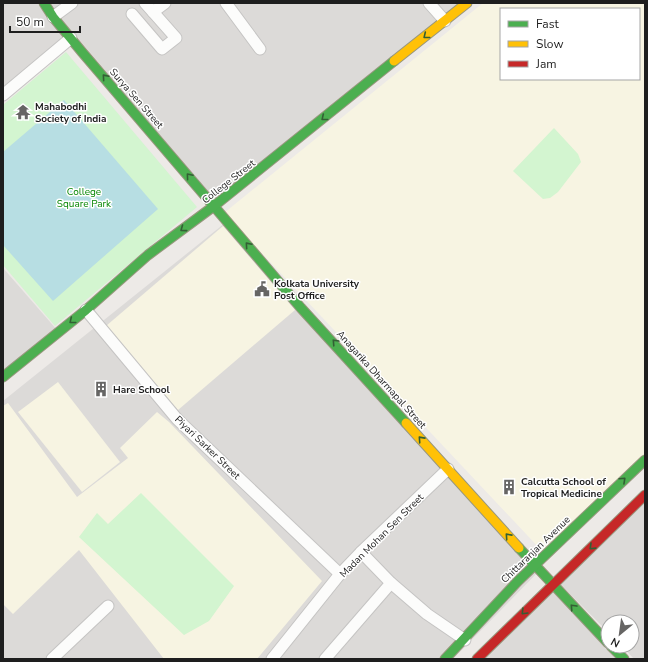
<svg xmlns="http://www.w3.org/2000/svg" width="648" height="662" viewBox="0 0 648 662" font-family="'Nunito Sans',sans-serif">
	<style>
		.residential { fill: #dcdad8 }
		.education { fill: #f7f4e2; fill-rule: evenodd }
		.park { fill: #d3f5d0 }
		.water { fill: #b7dee3 }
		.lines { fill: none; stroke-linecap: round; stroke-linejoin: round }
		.street-casing { stroke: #c5c4c3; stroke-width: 13 }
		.fast-casing { stroke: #98977e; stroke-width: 11 }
		.slow-casing { stroke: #98977e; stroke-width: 11 }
		.jam-casing { stroke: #98977e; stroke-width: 11 }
		.street { stroke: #fcfcfb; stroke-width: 11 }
		.fast { stroke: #4caf50; stroke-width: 9 }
		.slow { stroke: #ffc107; stroke-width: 9 }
		.jam { stroke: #c62828; stroke-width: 9 }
		.oneway { stroke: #335f34 }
		.labels { text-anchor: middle; stroke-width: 3; stroke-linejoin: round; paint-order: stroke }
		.street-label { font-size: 10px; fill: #1e1e1e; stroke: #fff }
		.poi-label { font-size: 10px; font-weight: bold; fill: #1e1e1e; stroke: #fff; text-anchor: start }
		.park-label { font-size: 10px; fill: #048602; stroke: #fff }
	</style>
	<rect width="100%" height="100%" fill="#edeae7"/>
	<g class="residential">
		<polygon points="3,3 37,3 67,39 3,92"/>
		<polygon points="48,3 472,3 217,202"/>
		<polygon points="225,223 539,571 453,659 3,659 3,401"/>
		<polygon points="3,268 57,330 3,376"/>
		<polygon points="645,499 645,659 634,659 622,646 632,646 632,622 608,622 608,632 558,582"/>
		<polygon points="550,582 625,659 474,659"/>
	</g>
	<g class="education">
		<path d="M 483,3 L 645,3 L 645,459 L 542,551 L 224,213 ZM 501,9 L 639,9 L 639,79 L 501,79 Z"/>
		<polygon points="223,226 295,310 178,410 106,326"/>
		<polygon points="58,382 120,462 82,492 18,412"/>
		<polygon points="8,403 77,497 128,458 120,448 157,412 169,422 322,581 257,659 164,659 79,550 13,614 3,604 3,406"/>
	</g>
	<g class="park">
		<polygon points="66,52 197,207 55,326 3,265 3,105"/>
		<polygon points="554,128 578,154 581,162 558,192 550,198 543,199 513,171"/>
		<polygon points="141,493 234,586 209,621 184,635 79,537 97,513 108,524"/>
	</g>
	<polygon class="water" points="64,100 158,209 53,301 3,245 3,152"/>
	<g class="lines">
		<g class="street-casing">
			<g id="street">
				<polyline points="145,3 153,12 165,3"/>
				<polyline points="226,3 260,49"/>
				<polyline points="429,3 445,21"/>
				<polyline points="132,14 162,49 176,38 153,12"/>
				<polyline points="53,17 72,3"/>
				<polyline points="3,95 71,38"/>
				<polyline points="86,310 177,419 340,574"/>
				<polyline points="391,583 427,614 465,640"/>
				<polyline points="52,659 108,606"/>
				<polyline points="272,659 340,574 361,552 448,469"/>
				<polyline points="325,659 391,583 361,552"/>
			</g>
		</g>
		<g class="fast-casing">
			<g id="fast">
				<polyline points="44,3 53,17 82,52 301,308 406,423"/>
				<polyline points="3,377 86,310 148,255 214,206 394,61"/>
				<polyline points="519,548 608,643"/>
				<polyline points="611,646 624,659"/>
				<polyline points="445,659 518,581 645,460"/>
			</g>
		</g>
		<g class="slow-casing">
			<g id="slow">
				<polyline points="394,61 467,3"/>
				<polyline points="406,423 519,548"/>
			</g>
		</g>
		<g class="jam-casing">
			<polyline id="jam" points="477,659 645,495"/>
		</g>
		<use href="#street" class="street"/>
		<use href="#fast" class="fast"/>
		<use href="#slow" class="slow"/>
		<use href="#jam" class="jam"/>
	</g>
	<defs><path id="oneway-chevron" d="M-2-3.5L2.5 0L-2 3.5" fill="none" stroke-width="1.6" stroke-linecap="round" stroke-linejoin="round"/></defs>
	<g class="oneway">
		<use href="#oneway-chevron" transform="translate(426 36) rotate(141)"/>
		<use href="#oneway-chevron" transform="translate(105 77) rotate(-131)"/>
		<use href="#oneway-chevron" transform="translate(324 118) rotate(141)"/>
		<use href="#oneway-chevron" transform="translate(189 176) rotate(-130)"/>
		<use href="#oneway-chevron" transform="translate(183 229) rotate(144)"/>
		<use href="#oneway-chevron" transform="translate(248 245) rotate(-131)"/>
		<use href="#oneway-chevron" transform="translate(72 321) rotate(141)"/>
		<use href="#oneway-chevron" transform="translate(335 342) rotate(-133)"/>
		<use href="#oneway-chevron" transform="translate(421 439) rotate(-132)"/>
		<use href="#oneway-chevron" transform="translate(623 480) rotate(-43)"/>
		<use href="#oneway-chevron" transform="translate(508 536) rotate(-132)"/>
		<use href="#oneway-chevron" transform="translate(592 547) rotate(136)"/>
		<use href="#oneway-chevron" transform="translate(573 607) rotate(-133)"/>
		<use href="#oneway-chevron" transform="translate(524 612) rotate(135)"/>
	</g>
	<defs>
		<g id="temple-bare" transform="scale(1.2)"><path d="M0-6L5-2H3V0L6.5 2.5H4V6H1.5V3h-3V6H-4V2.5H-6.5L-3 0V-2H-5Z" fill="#666564" stroke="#fff" stroke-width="2.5" paint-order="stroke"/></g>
		<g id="civic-bare" transform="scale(1.2)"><path d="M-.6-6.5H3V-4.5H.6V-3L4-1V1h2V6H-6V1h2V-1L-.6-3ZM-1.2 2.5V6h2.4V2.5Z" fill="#666564" stroke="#fff" stroke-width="2.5" paint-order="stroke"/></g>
		<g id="building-bare" transform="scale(1.2)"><path d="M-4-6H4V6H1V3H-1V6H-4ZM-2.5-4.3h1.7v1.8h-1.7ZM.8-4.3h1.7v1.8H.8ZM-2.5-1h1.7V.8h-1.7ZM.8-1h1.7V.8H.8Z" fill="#666564" stroke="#fff" stroke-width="2.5" paint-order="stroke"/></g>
	</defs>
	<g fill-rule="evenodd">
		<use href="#temple-bare" x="23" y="112"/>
		<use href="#civic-bare" x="262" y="289"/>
		<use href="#building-bare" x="101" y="389"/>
		<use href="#building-bare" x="509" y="487"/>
	</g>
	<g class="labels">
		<g class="street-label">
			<text transform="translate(137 98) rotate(49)" y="4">Surya Sen Street</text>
			<text transform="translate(228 181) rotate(-38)" y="4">College Street</text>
			<text transform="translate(382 379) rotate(48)" y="4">Anagarika Dharmapal Street</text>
			<text transform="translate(208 447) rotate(44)" y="4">Piyari Sarker Street</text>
			<text transform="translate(381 535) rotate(-45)" y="4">Madan Mohan Sen Street</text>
			<text transform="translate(535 549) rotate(-44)" y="4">Chittaranjan Avenue</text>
		</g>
		<g class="poi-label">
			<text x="35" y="110">Mahabodhi<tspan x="35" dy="12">Society of India</tspan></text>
			<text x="274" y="287">Kolkata University<tspan x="274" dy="12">Post Office</tspan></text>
			<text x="113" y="393">Hare School</text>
			<text x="521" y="485">Calcutta School of<tspan x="521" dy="12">Tropical Medicine</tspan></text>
		</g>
		<g class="park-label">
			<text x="84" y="195">College<tspan x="84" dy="12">Square Park</tspan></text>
		</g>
	</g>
	<rect width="648" height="662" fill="none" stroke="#1e1e1e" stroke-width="8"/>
	<rect x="500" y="8" width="140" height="72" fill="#ffffff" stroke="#a5a5a5"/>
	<rect x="508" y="21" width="20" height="6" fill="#4caf50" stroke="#a5a5a5"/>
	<text x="536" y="28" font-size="12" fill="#1e1e1e">Fast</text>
	<rect x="508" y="41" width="20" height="6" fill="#ffc107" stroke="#a5a5a5"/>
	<text x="536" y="48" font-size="12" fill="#1e1e1e">Slow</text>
	<rect x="508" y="61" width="20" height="6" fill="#c62828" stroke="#a5a5a5"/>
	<text x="536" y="68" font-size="12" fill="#1e1e1e">Jam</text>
	<g transform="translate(620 634) rotate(209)"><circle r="19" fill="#ffffff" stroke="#a5a5a5"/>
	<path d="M0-3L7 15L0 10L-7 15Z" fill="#666564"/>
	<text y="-6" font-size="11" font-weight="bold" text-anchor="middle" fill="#1e1e1e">N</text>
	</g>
	<path d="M10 26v6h70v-6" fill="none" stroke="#1e1e1e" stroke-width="2"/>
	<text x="16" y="26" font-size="12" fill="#1e1e1e" stroke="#ffffff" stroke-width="3" paint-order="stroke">50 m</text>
</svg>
